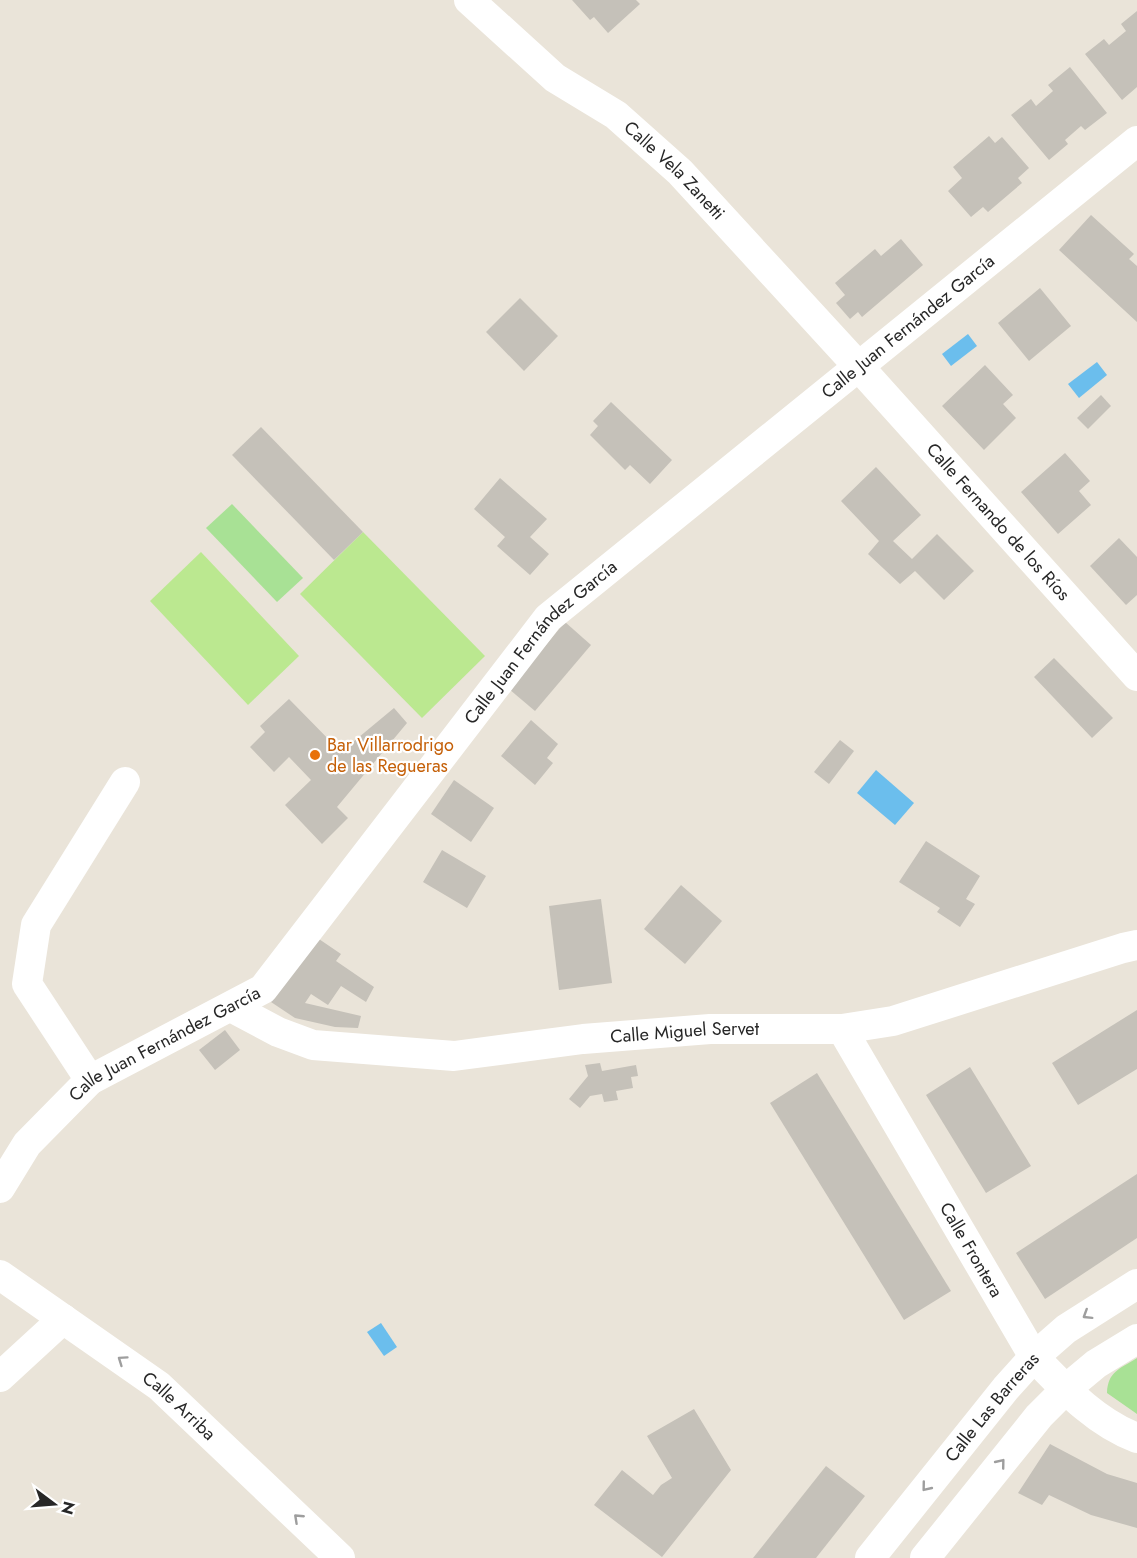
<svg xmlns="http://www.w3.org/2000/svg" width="1137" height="1558" viewBox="0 0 1137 1558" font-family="Jost,sans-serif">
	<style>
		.green { fill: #a8e195 }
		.pitch { fill: #bbe890 }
		.water { fill: #6bbeed }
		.building { fill: #c5c1b9 }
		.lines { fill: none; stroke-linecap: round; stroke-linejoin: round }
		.street { stroke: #fff; stroke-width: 30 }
		.oneway { stroke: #9e9e9e }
		.food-dot { fill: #e8710a; stroke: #fff; stroke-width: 2 }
		.labels { text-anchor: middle; stroke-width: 4.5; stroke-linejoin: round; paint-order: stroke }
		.street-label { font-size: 18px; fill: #272727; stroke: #fff }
		.food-label { font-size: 18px; fill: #c56008; stroke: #fff; text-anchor: start }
	</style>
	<rect width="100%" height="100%" fill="#eae4d9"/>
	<g class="green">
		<polygon points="232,504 303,578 277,602 206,528"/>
		<path d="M 1137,1358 L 1137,1414 L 1107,1393 C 1108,1371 1120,1369 1137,1358 Z"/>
	</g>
	<g class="pitch">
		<polygon points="363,532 485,656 422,718 300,594"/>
		<polygon points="201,552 299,656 248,705 150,601"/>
	</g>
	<g class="water">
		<polygon points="968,334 977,346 951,366 942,354"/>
		<polygon points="1097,362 1107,375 1079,398 1068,384"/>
		<polygon points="876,770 914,803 895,825 857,793"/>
		<polygon points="381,1323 397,1347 384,1356 367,1332"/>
	</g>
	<g class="building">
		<polygon points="572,0 636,0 640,4 608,33 594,17 590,20"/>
		<polygon points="1137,11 1137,87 1122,100 1085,54 1104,39 1109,45 1126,31 1121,24"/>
		<polygon points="1070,67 1107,113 1085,130 1081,126 1065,140 1068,144 1049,160 1011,115 1031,99 1036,106 1053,91 1048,85"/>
		<polygon points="989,136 995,143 1002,137 1029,168 1018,178 1022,183 988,212 983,207 971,217 948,191 962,178 953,167"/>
		<polygon points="1091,215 1134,254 1129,259 1137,266 1137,322 1059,250"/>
		<polygon points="901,239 923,265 862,317 858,312 850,319 836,303 845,295 835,283 875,249 881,256"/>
		<polygon points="1040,288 1071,326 1029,361 998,323"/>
		<polygon points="520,298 558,336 524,371 486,332"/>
		<polygon points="985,365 1013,395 1003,404 1016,418 984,450 942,406"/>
		<polygon points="1101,395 1111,406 1088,429 1077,418"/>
		<polygon points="611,402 672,460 650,484 630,465 625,470 590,435 598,426 593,421"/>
		<polygon points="261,427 363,532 334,560 232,455"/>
		<polygon points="1065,453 1090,481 1079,491 1091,505 1058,534 1021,492"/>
		<polygon points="876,467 921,515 893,541 912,559 937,534 974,571 944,600 915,571 900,584 868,554 879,541 841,501"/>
		<polygon points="500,478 547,519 530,537 549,554 530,575 497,546 505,537 474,509"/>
		<polygon points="1119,538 1137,557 1137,595 1126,605 1090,566"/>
		<polygon points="565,622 591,645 535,711 509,689"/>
		<polygon points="1054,658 1113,718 1092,738 1034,677"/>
		<polygon points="289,699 341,752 394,708 407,723 337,807 348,818 322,844 285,805 311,780 289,757 274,772 250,747 265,732 260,726"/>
		<polygon points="531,720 558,744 547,758 553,763 535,785 501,756"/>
		<polygon points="840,740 854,751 829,784 814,772"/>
		<polygon points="454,780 494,808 471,842 431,814"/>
		<polygon points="926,841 980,876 966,899 975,904 960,927 937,912 940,908 899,882"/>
		<polygon points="442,850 486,876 467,908 423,882"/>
		<polygon points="681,885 722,921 685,964 644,929"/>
		<polygon points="601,899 612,983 559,990 549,906"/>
		<polygon points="316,937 341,954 336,961 374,987 366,1002 341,986 328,1005 311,994 305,1003 361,1016 358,1028 335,1027 295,1018 271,1002"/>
		<polygon points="1137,1010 1137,1069 1078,1105 1052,1063"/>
		<polygon points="225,1030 240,1050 215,1070 199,1050"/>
		<polygon points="600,1063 602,1071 636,1065 638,1076 631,1077 633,1088 616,1091 618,1100 604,1102 602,1094 590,1096 580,1108 569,1099 588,1076 585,1065"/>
		<polygon points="970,1067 1031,1166 986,1193 926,1095"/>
		<polygon points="817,1073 951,1291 904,1320 770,1103"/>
		<polygon points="1137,1174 1137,1238 1045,1299 1016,1253"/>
		<polygon points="694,1409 731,1470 662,1557 594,1505 622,1470 653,1495 661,1485 672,1478 647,1436"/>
		<polygon points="1050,1444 1107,1474 1137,1483 1137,1528 1091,1515 1049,1495 1042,1505 1018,1493"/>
		<polygon points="826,1466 865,1496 816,1558 753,1558"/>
	</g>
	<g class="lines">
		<g class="street">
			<path id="s1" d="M 469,0 L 555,78 L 616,115 L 680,172 L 859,367 L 1137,676"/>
			<path id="s2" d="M 231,1007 L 278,1032 L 313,1045 L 454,1056 L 583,1039 L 710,1029 L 842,1029 L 893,1021 L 1123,948 L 1137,945"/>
			<path id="s3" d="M 842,1029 L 1034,1357 C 1065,1389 1095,1422 1137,1438"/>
			<polyline points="90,1080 27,984 36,925 125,782"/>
			<path id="s4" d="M 0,1188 L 27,1144 L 90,1080 L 263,989 L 548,618 L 1137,141"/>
			<path id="s5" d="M 0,1275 L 159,1386 L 340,1558"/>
			<polyline points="0,1377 63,1319"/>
			<path id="s6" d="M 870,1558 L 1006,1388 L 1034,1357 L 1066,1329 L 1137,1284"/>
			<polyline points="925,1558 1039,1416 1066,1389 1096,1364 1137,1339"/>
		</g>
	</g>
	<defs><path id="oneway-chevron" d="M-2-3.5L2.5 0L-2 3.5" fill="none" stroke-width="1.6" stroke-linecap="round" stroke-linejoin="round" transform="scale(1.5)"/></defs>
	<g class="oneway">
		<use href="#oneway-chevron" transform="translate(1087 1315) rotate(148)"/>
		<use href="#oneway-chevron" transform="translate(122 1360) rotate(-145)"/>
		<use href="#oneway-chevron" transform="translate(1001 1463) rotate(-51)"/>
		<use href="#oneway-chevron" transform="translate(926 1487) rotate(129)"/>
		<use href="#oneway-chevron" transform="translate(298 1518) rotate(-137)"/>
	</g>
	<circle class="food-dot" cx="315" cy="755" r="6"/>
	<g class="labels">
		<g class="street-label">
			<text dy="6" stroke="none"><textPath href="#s1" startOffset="268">Calle Vela Zanetti</textPath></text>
			<text dy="6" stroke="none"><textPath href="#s4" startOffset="1268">Calle Juan Fernández García</textPath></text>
			<text dy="6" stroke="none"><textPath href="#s1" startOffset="746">Calle Fernando de los Ríos</textPath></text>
			<text dy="6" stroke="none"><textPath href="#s4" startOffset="782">Calle Juan Fernández García</textPath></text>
			<text dy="6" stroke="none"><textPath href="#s2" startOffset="464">Calle Miguel Servet</textPath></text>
			<text dy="6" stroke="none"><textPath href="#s4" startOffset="224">Calle Juan Fernández García</textPath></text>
			<text dy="6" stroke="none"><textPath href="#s3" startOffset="256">Calle Frontera</textPath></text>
			<text dy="6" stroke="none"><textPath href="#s5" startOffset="222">Calle Arriba</textPath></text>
			<text dy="6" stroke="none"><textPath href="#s6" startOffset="194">Calle Las Barreras</textPath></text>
		</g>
		<g class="food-label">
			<text x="327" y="751">Bar Villarrodrigo<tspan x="327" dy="21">de las Regueras</tspan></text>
		</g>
	</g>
	<g transform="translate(54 1504) rotate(106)" stroke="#ffffff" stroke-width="4.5" paint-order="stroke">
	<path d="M0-4.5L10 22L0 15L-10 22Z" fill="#272727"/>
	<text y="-9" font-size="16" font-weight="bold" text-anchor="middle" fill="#272727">N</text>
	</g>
</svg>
